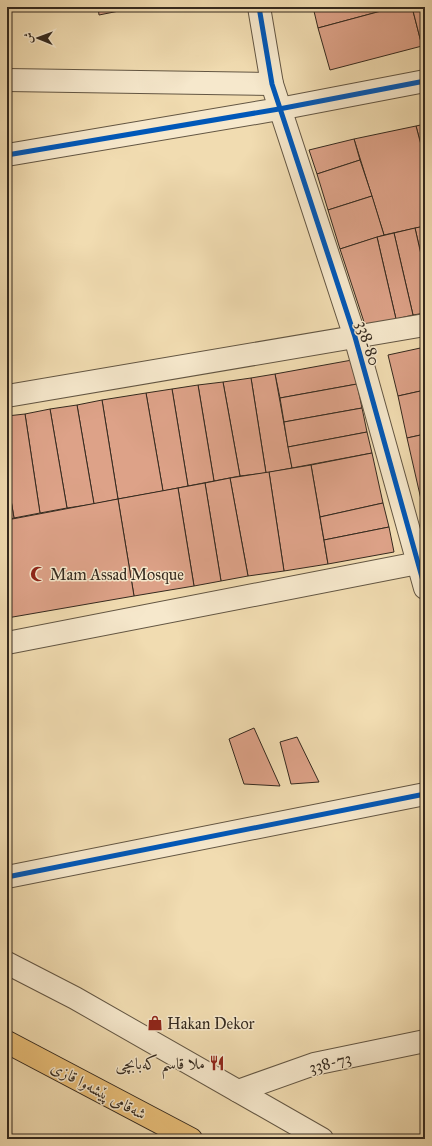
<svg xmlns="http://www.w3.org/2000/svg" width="432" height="1146" viewBox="0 0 432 1146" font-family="'IM FELL Great Primer',Amiri,serif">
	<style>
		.building { fill: #dda288; stroke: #34291e }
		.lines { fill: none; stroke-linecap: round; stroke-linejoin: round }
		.minor-casing { stroke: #635643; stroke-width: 24 }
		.highway-casing { stroke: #34291e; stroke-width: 24 }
		.minor { stroke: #f6e8cc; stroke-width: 22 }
		.highway { stroke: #e8be78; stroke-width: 22 }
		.cycleway-casing { stroke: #f6e8cc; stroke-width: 8 }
		.cycleway { stroke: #0057b8; stroke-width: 5 }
		.labels { text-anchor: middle; stroke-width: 3; stroke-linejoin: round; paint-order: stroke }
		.street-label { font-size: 16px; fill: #34291e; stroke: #f6e8cc }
		.poi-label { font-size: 16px; fill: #34291e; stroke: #f6e8cc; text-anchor: start }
	</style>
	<rect width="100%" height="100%" fill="#f1dcb1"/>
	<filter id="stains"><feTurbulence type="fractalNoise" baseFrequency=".005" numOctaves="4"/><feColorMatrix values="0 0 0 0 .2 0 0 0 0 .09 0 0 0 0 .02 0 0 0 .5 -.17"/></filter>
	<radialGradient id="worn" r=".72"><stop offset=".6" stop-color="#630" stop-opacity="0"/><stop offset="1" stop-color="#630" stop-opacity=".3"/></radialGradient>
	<g class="building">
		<polygon points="98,7 139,7 99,15"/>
		<polygon points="313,7 396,7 318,28"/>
		<polygon points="396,7 412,7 422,46 330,70 318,28"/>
		<polygon points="412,7 425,7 425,45 422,46"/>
		<polygon points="425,124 425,160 416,126"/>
		<polygon points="416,126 425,160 425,226 384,235 354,139"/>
		<polygon points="354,139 360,160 317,174 309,150"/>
		<polygon points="360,160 372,196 328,210 317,174"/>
		<polygon points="372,196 384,235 340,249 328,210"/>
		<polygon points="425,226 425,272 415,228"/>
		<polygon points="415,228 425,272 425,313 413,315 394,233"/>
		<polygon points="394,233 413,315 396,319 377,237"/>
		<polygon points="377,237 396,319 365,325 340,249"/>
		<polygon points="425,347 425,390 398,396 388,355"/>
		<polygon points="352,360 357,384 280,398 275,374"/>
		<polygon points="275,374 292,468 266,473 251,378"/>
		<polygon points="251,378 266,473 240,476 223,382"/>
		<polygon points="223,382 240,476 214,481 198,385"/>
		<polygon points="357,384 362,408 284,422 280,398"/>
		<polygon points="198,385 214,481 188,486 172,389"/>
		<polygon points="172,389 188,486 163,491 146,393"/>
		<polygon points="425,390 425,434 407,438 398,396"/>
		<polygon points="146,393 163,491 118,499 102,400"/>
		<polygon points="102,400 118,499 94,504 77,405"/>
		<polygon points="77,405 94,504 67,508 50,409"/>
		<polygon points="362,408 367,432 288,447 284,422"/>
		<polygon points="50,409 67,508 40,513 25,414"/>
		<polygon points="25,414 40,513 14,518 7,476 7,416"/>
		<polygon points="367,432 372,453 292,468 288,447"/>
		<polygon points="425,434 425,517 407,438"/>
		<polygon points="372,453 383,503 320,517 311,465"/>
		<polygon points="311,465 328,564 284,571 269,472"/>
		<polygon points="269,472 284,571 248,576 230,478"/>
		<polygon points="7,476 14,518 7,520"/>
		<polygon points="230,478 248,576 221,581 205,483"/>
		<polygon points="205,483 221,581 194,586 178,488"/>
		<polygon points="178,488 194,586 134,596 118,499"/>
		<polygon points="118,499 134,596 7,618 7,520"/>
		<polygon points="383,503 389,527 324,540 320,517"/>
		<polygon points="389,527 394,552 328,564 324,540"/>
		<polygon points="254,728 280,786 244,784 229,739"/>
		<polygon points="297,737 319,782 291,784 280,742"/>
	</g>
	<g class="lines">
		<g class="minor-casing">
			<g id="minor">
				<polyline points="259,7 272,84 355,337 425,588"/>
				<polyline points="7,80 272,84"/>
				<polyline points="7,155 279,109 425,81"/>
				<polyline points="7,396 425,325"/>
				<polyline points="7,643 418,563"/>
				<polyline points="7,877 425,794"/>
				<polyline points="7,963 75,998 322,1139"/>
				<polyline points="238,1091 314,1064 425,1041"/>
			</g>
		</g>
		<g class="highway-casing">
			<polyline id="highway" points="7,1042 191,1139"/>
		</g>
		<use href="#minor" class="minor"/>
		<use href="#highway" class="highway"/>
		<g class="cycleway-casing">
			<g id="cycleway">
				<polyline points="259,7 272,84 355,337 425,588"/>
				<polyline points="7,155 279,109 425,81"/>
				<polyline points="7,877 425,794"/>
			</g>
		</g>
		<use href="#cycleway" class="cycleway"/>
	</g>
	<defs>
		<g id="mosque-bare" transform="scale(1.2)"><path d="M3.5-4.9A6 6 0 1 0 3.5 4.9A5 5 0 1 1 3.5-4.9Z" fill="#8f2418" stroke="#f6e8cc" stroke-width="2.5" paint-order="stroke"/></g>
		<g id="shop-bare" transform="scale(1.2)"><path d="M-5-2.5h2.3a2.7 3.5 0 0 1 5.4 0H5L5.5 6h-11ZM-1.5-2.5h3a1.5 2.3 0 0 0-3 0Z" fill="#8f2418" stroke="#f6e8cc" stroke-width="2.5" paint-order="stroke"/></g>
		<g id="restaurant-bare" transform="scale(1.2)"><path d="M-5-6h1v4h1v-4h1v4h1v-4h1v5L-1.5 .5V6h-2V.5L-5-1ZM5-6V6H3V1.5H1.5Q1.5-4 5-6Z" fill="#8f2418" stroke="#f6e8cc" stroke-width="2.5" paint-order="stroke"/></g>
	</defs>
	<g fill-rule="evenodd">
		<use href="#mosque-bare" x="38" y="574"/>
		<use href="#shop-bare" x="155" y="1023"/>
		<use href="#restaurant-bare" x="217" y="1063"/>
	</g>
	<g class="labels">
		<g class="street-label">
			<text transform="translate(369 343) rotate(73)" y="6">338-80</text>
			<text transform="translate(330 1062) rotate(-14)" y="6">338-73</text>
			<text transform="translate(99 1090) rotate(28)" y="6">شەقامی پێشەوا قازی</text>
		</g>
		<g class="poi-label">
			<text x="50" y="580">Mam Assad Mosque</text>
			<text x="167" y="1029">Hakan Dekor</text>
			<text x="205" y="1069" text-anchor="end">ملا قاسم کەبابچی</text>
		</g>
	</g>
	<rect width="432" height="1146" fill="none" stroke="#f1dcb1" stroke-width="24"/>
	<rect x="8" y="8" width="416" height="1130" fill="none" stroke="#34291e" stroke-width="2"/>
	<rect x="12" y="12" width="408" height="1122" fill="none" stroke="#34291e"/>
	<g transform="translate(38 38) rotate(271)" stroke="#f6e8cc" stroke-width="3" paint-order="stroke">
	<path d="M0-3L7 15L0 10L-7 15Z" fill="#34291e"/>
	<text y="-6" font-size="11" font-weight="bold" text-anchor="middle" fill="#34291e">ش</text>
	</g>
	<rect width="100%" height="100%" filter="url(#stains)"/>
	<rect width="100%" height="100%" fill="url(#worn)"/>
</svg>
